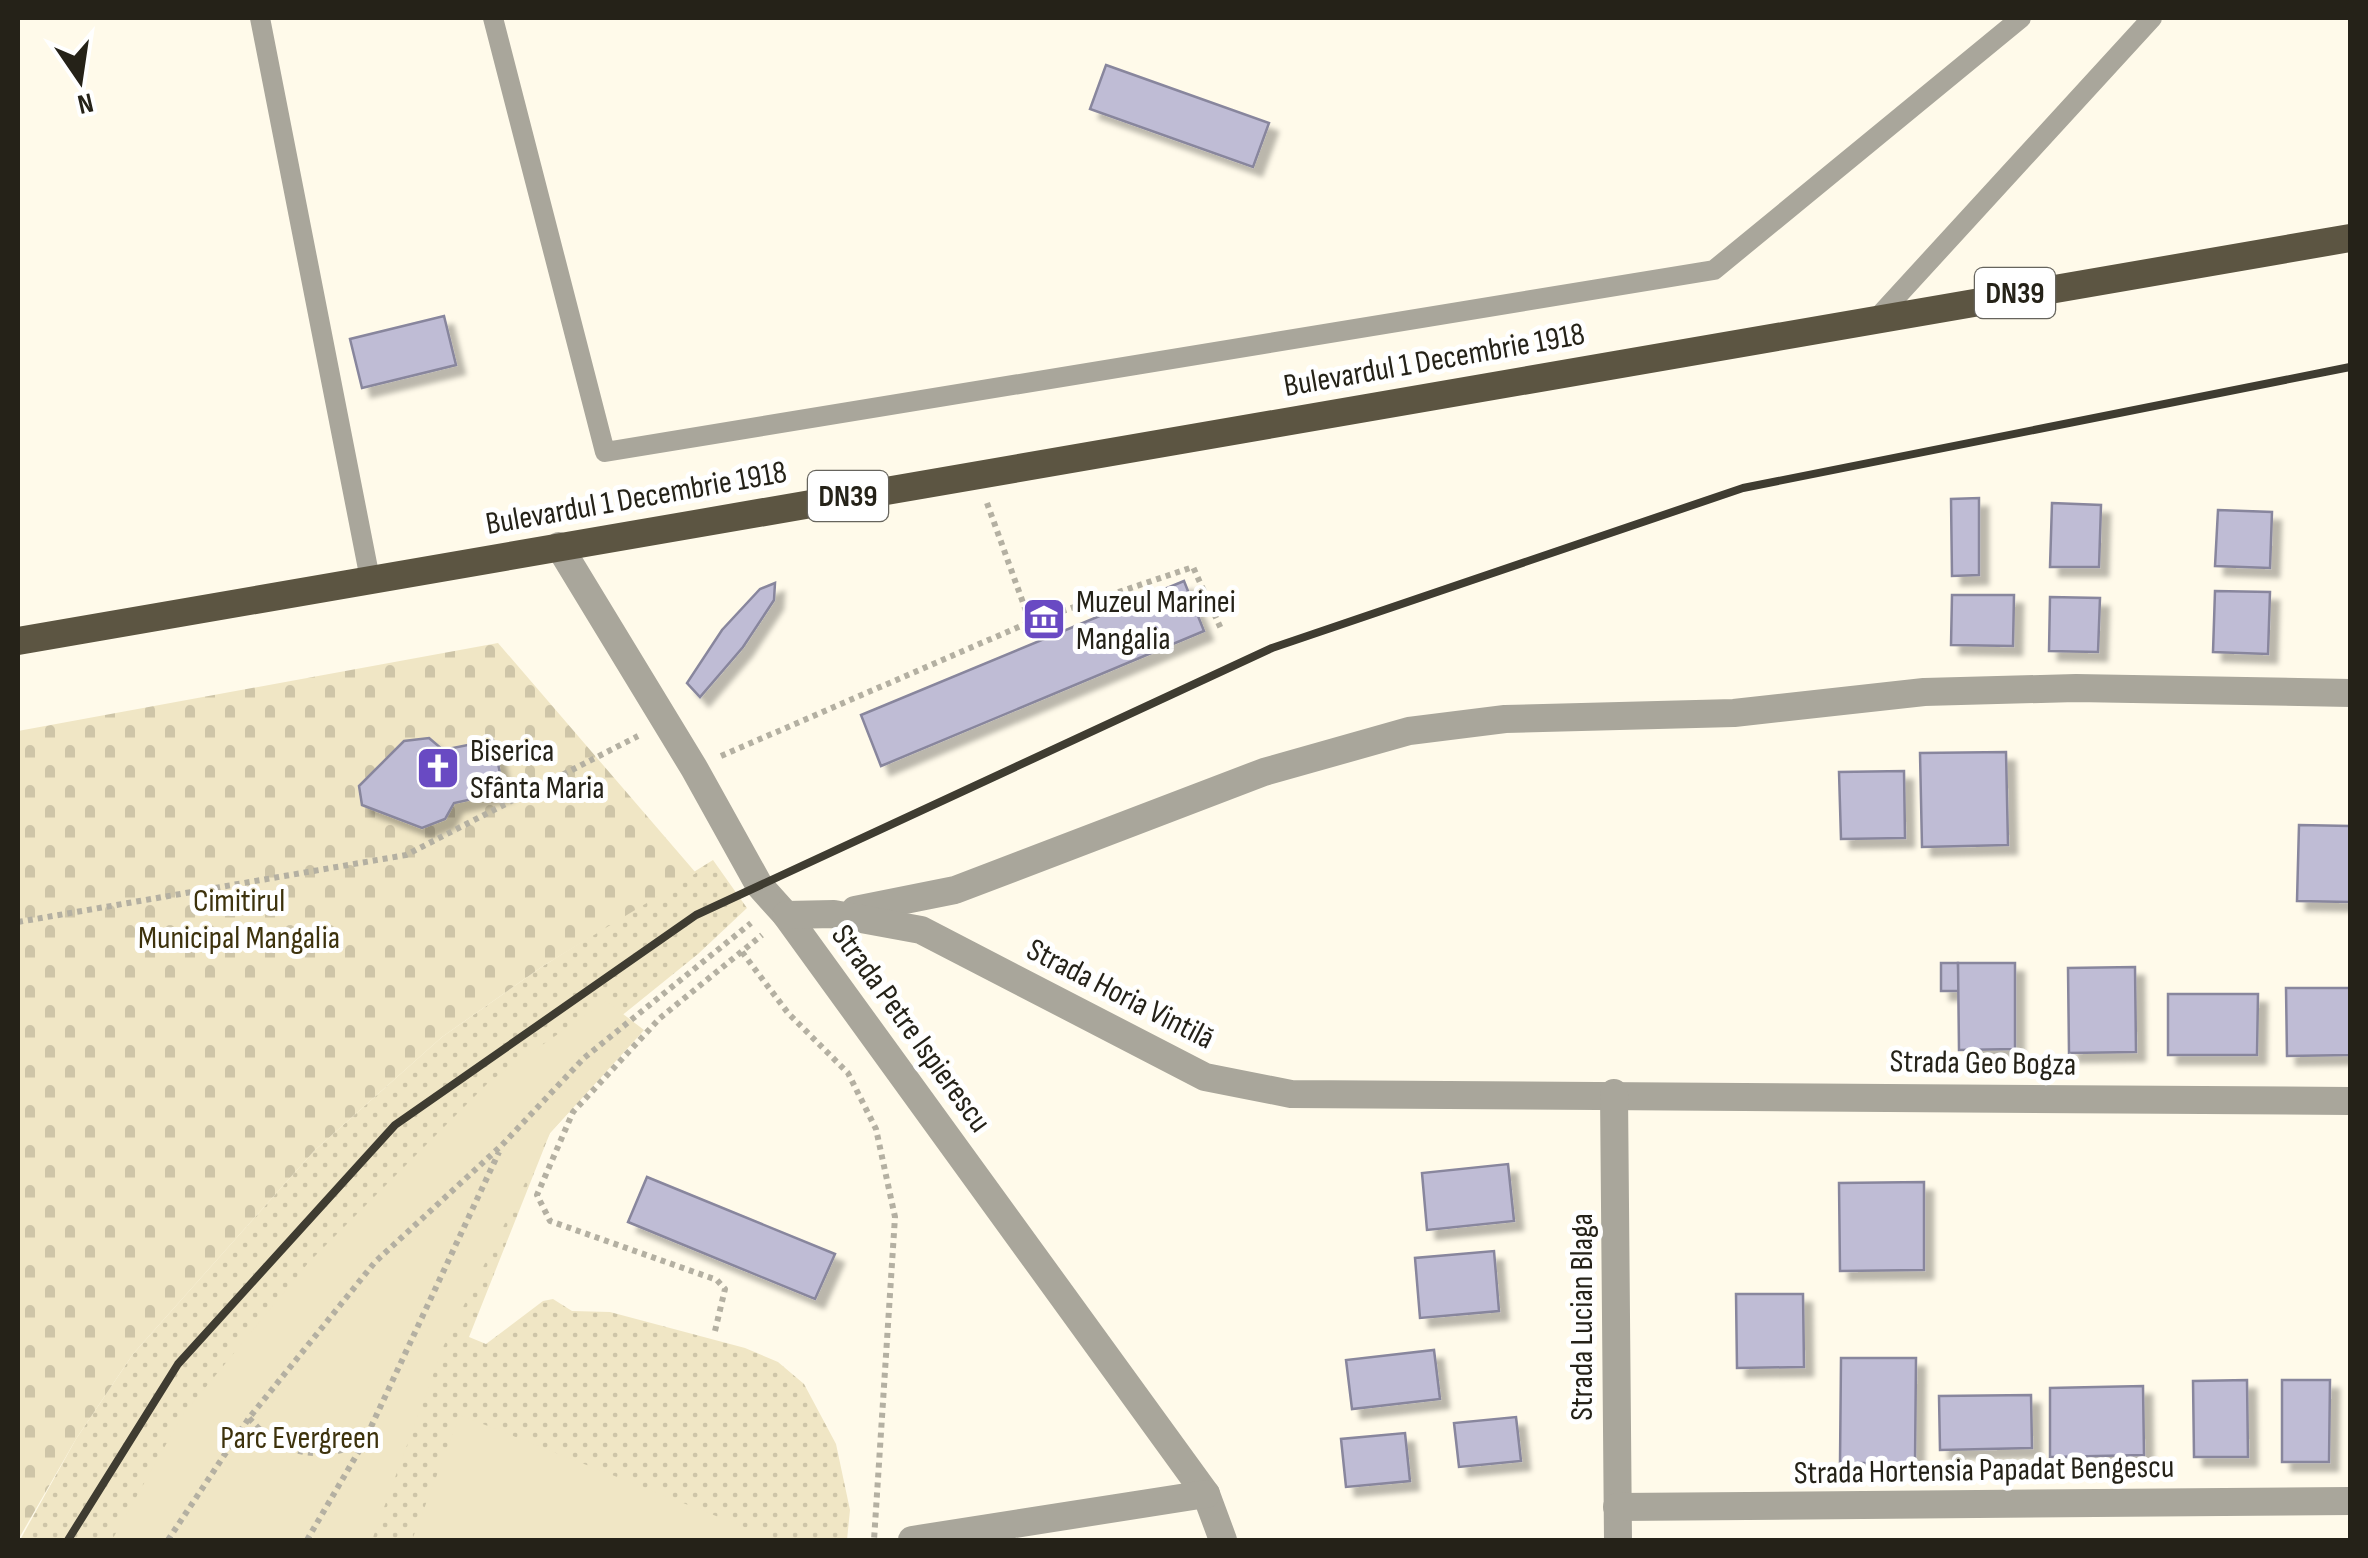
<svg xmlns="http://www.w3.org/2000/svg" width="2368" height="1558" viewBox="0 0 2368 1558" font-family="'Sofia Sans Condensed',sans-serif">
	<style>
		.grass { fill: url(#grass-dots) }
		.cemetery { fill: url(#cemetery-stones) }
		.park { fill: #f0e6c5 }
		.building { fill: #bfbcd5; stroke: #88869d; stroke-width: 2.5; filter: url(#shadow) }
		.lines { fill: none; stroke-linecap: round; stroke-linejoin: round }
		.path { stroke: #b4b0a2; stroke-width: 6; stroke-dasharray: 5 5; stroke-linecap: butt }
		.service { stroke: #a9a69b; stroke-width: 20 }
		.minor { stroke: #a9a69b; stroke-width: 28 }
		.trunk { stroke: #5c5542; stroke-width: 28 }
		.rail { stroke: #3f3c31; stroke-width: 8 }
		.labels { text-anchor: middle; stroke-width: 10; stroke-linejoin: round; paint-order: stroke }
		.shield { fill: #fff; stroke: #66645d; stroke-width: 2.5 }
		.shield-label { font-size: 30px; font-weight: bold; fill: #252218 }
		.street-label { font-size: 32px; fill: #252218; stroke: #fff }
		.poi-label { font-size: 32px; fill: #252218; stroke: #fff; text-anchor: start }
		.park-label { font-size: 32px; fill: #3d320c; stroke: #fff }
	</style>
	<defs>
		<pattern id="grass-dots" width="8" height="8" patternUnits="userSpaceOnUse" patternTransform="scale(2.5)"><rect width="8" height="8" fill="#f0e6c5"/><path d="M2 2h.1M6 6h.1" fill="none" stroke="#cec5a8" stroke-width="1.8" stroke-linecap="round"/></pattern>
		<pattern id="cemetery-stones" width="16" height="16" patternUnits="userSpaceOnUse" patternTransform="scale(2.5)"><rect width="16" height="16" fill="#f0e6c5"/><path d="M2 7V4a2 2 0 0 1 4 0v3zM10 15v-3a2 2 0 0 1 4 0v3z" fill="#cec5a8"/></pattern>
		<filter id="shadow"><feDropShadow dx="9" dy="9" stdDeviation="2.5" flood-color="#0004"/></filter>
	</defs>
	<rect width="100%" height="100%" fill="#fffaea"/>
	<g class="grass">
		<polygon points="713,860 747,908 698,954 620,1017 158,1540 20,1540 76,1439 133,1354 314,1151 442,1037 543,966"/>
		<polygon points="644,1030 550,1133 469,1337 486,1344 543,1301 553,1299 572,1311 610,1312 745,1348 778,1362 804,1384 836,1444 850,1510 847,1540 314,1540 509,1158"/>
	</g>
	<polygon class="cemetery" points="498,643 696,873 543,966 442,1037 314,1151 133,1354 76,1439 18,1540 18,731"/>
	<g class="park">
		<polygon points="606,1001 644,1030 550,1133 444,1345 372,1540 112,1540 182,1416 309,1262 490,1081"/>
		<polygon points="460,1415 777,1540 412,1540"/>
	</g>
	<g class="building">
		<polygon points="1106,65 1269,123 1253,167 1090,109"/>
		<polygon points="444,316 456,365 362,388 350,339"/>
		<polygon points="1979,498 1979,575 1952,576 1951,499"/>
		<polygon points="2052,503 2101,505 2099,567 2050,567"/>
		<polygon points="2218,510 2272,512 2270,568 2215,566"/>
		<polygon points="1184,581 1204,631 881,766 861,715"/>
		<polygon points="775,583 774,600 743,647 700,697 687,683 722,630 760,589"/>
		<polygon points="2215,591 2270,592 2268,654 2213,652"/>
		<polygon points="1952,595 2014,595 2013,646 1951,645"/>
		<polygon points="2050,597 2100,598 2098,652 2049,651"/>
		<polygon points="429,738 443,750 493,740 504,792 454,803 445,819 422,828 362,805 359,786 404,741"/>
		<polygon points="2006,752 2008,845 1922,847 1920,753"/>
		<polygon points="1904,771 1905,838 1841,839 1839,772"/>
		<polygon points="2299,825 2350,826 2350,902 2297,901"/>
		<polygon points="1941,963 1958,963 1959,991 1941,991"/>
		<polygon points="1958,963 2015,963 2015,1049 1959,1050"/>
		<polygon points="2135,967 2136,1052 2069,1053 2068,968"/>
		<polygon points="2286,988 2350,988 2350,1055 2287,1056"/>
		<polygon points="2168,994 2258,994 2257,1055 2168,1055"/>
		<polygon points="1508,1164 1514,1221 1427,1230 1422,1173"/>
		<polygon points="647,1177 835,1254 815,1299 628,1222"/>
		<polygon points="1924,1182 1924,1270 1840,1271 1839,1183"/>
		<polygon points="1494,1251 1499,1311 1420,1318 1415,1258"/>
		<polygon points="1736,1294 1803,1294 1804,1367 1737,1368"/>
		<polygon points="1434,1350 1440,1399 1352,1409 1346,1360"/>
		<polygon points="1841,1358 1916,1358 1915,1463 1840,1463"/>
		<polygon points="2247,1380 2248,1457 2194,1457 2193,1381"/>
		<polygon points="2282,1380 2330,1380 2329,1462 2282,1462"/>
		<polygon points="2143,1386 2144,1455 2050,1457 2050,1388"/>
		<polygon points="2031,1395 2032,1448 1940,1450 1939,1396"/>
		<polygon points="1516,1417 1521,1461 1459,1467 1454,1423"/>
		<polygon points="1405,1433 1410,1481 1346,1487 1341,1439"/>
	</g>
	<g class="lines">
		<g class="path">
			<polyline points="987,503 1030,622"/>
			<polyline points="721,756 1030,622 1193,567 1222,631"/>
			<polyline points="18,922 406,855 638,736"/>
			<polyline points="742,952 788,1013 848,1073 876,1129 895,1217 874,1540"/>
			<polyline points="715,1331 725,1289 717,1280 550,1221 537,1195 573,1112 660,1018 762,935"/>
			<path d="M 249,1418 C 281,1455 316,1461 362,1444"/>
			<polyline points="168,1540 249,1418 375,1262 502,1145 584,1058 751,923"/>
			<polyline points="307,1540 363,1444 499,1152"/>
		</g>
		<g class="service">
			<polyline points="260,18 370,579"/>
			<polyline points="493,18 605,452 1714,270 2021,18"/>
			<polyline points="1878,317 2152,18"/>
		</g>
		<g class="minor">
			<polyline points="559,546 694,768 759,885 786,915 1206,1494 1223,1540"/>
			<polyline points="855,910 955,890 1264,772 1409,731 1505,719 1734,713 1924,692 2076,688 2350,693"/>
			<polyline points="786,915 834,914 921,930 1205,1077 1291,1094 2350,1101"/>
			<polyline points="1614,1093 1618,1540"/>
			<polyline points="1617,1507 2350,1501"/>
			<polyline points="912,1540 1206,1494"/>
		</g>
		<polyline class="trunk" points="18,641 2350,238"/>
		<polyline class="rail" points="68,1540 178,1364 395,1125 696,915 1272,648 1743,488 2350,367"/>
	</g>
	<defs>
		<g id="museum-square" transform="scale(2.25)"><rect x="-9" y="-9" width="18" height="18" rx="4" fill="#694ac3" stroke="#fff"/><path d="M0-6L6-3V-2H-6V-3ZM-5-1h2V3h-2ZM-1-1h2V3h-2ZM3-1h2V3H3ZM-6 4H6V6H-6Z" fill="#fff"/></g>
		<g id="church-square" transform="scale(2.25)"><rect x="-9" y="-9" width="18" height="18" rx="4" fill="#694ac3" stroke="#fff"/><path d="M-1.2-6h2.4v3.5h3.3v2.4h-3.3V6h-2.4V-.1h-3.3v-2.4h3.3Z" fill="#fff"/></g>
	</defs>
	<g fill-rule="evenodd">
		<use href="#museum-square" x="1044" y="619"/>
		<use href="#church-square" x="438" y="768"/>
	</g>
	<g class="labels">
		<g class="shield">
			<rect x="1975" y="268" width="80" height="50" rx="8"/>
			<rect x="808" y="471" width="80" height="50" rx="8"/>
		</g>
		<g class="shield-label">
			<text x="2015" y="303">DN39</text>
			<text x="848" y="506">DN39</text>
		</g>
		<g class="street-label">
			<text transform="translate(1434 359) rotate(-10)" y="11">Bulevardul 1 Decembrie 1918</text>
			<text transform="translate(636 497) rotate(-10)" y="11">Bulevardul 1 Decembrie 1918</text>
			<text transform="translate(1121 993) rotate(27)" y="11">Strada Horia Vintilă</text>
			<text transform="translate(912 1028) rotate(54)" y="11">Strada Petre Ispierescu</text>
			<text transform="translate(1983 1062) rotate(1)" y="11">Strada Geo Bogza</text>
			<text transform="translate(1581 1317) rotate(-90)" y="11">Strada Lucian Blaga</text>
			<text transform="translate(1984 1469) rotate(-1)" y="11">Strada Hortensia Papadat Bengescu</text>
		</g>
		<g class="poi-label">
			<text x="1076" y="612">Muzeul Marinei<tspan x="1076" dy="37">Mangalia</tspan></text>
			<text x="470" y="761">Biserica<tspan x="470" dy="37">Sfânta Maria</tspan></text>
		</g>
		<g class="park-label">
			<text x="239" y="911">Cimitirul<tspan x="239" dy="37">Municipal Mangalia</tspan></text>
			<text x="300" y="1448">Parc Evergreen</text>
		</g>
	</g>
	<rect width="2368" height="1558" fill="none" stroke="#252218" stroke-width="40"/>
	<g transform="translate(80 80) rotate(167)" stroke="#ffffff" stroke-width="8" paint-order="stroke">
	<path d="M0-8L18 38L0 25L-18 38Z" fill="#252218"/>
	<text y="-15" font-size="28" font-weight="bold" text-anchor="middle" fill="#252218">N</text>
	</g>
</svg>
